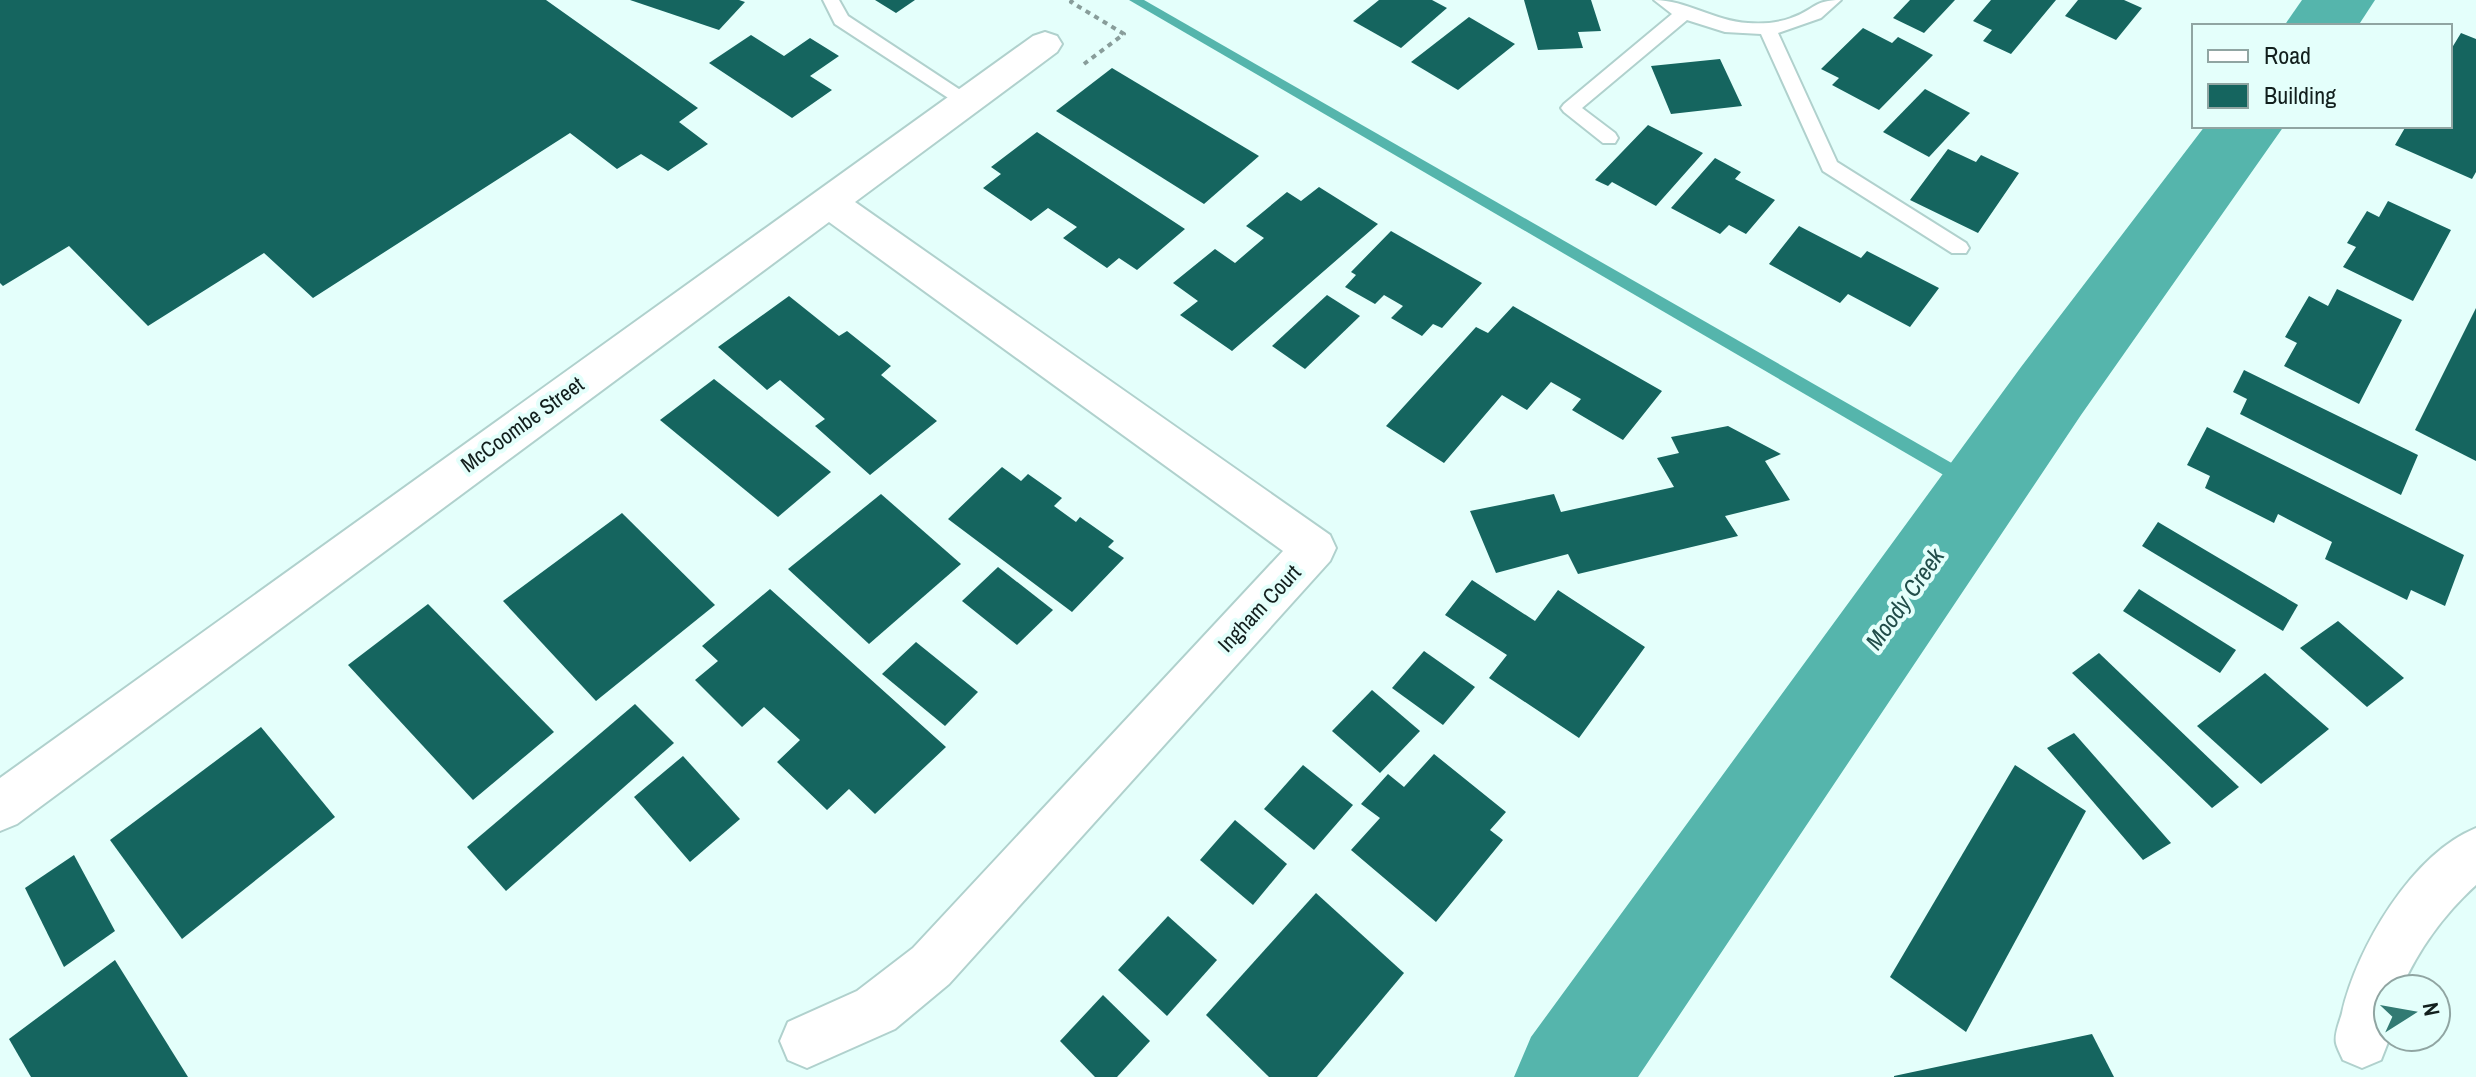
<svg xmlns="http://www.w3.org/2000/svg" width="2476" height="1077" viewBox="0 0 2476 1077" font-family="'Archivo Narrow',sans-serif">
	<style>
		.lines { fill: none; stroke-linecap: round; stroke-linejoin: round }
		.stream { fill: #55b5ac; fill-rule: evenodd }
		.river { fill: #55b5ac; fill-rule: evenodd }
		.building { fill: #15655f }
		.service-casing { stroke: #b0d1cd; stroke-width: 4 }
		.minor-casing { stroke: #b0d1cd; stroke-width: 4 }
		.path { stroke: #889d9a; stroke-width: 4; stroke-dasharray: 5 5; stroke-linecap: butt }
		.service { fill: #fff; fill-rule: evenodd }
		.minor { fill: #fff; fill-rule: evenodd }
		.labels { text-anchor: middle; stroke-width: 8; stroke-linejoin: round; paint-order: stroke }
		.street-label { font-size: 22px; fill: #121f1d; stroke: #e4fffb }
		.water-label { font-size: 24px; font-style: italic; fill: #214d49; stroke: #e4fffb }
	</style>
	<rect width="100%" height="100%" fill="#e4fffb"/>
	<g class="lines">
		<polygon class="stream" points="1129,0 1144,0 1990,485 1992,490 1990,495 1978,495"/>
		<g class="river">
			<polygon points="2302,0 2375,0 2358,26 2284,26"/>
			<polygon points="2205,126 2284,126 2081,415 1638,1077 1514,1077 1531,1037 2021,367"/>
		</g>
	</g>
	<g class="building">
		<polygon points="0,0 546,0 698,108 679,122 708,144 668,171 641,154 617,169 570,133 313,298 264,253 148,326 69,246 3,286 0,283"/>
		<polygon points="630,0 739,0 745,2 719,30"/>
		<polygon points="875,0 915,0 896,13"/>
		<polygon points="1379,0 1432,0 1447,8 1401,48 1353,21"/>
		<polygon points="1524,0 1591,0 1601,31 1578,32 1583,48 1538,50"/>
		<polygon points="1910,0 1955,0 1924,33 1893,18"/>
		<polygon points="1991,0 2056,0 2011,54 1983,41 1992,30 1973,21"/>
		<polygon points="2078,0 2124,0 2142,8 2116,40 2065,16"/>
		<polygon points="1469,17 1515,44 1458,90 1411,62"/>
		<polygon points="1863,28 1892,43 1898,37 1933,55 1879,110 1832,85 1839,78 1821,69"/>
		<polygon points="2461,33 2476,39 2476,172 2472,179 2395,145 2406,126 2450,126 2450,51"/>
		<polygon points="751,35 784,56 810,38 839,56 810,76 832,90 792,118 709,63"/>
		<polygon points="1720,59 1742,106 1671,114 1651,66"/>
		<polygon points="1112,68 1259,156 1204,204 1056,111"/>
		<polygon points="1925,89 1970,113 1929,157 1883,132"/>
		<polygon points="1648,125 1703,153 1656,206 1612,182 1608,186 1595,180"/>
		<polygon points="1037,132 1185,229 1137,270 1119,258 1107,268 1063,238 1077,227 1048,208 1031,221 983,188 1001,174 991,167"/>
		<polygon points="1948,149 1976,162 1981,155 2019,173 1978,233 1910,200"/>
		<polygon points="1715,158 1741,172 1735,179 1775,200 1746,234 1729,225 1720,234 1671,208"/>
		<polygon points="1319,187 1378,224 1232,351 1180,315 1198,301 1173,283 1215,249 1235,263 1264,238 1246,226 1287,192 1301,201"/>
		<polygon points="2388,201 2451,230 2413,301 2343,267 2356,247 2347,243 2367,211 2379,217"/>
		<polygon points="1799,226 1861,258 1867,251 1939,288 1910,327 1848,294 1840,303 1769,264"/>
		<polygon points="1391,231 1482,283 1442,328 1433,324 1422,336 1391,318 1403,306 1384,295 1375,304 1345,287 1356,275 1351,272"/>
		<polygon points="2337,289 2402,320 2359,404 2284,366 2297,343 2285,337 2309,296 2328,306"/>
		<polygon points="1327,295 1360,316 1305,369 1272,346"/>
		<polygon points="789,296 839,336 847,331 891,366 881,375 937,421 870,475 815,426 825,419 780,380 767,390 718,347"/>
		<polygon points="1513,306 1662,391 1623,440 1572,410 1581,399 1551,382 1527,410 1502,395 1444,463 1386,426 1476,327 1488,333"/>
		<polygon points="2476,308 2476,461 2415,430"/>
		<polygon points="2244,370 2418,455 2401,495 2240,414 2247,399 2233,392"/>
		<polygon points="714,379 831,472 778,517 660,420"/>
		<polygon points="1728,426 1781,454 1765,461 1790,500 1725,516 1738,536 1578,574 1568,554 1496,573 1470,511 1554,494 1561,512 1674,487 1657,458 1679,453 1671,437"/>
		<polygon points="2207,427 2464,555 2445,606 2411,590 2407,600 2325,559 2332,542 2278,514 2274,523 2205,488 2210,476 2187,465"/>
		<polygon points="1002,467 1021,481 1028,474 1062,498 1054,506 1076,522 1080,517 1114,541 1108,547 1124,558 1072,612 948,519"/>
		<polygon points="881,494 961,564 869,644 788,569"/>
		<polygon points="622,513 715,605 596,701 503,601"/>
		<polygon points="2158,522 2298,605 2283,631 2142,546"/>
		<polygon points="998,567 1053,610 1017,645 962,601"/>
		<polygon points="1472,580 1535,621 1558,590 1645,647 1579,738 1489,678 1507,655 1445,615"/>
		<polygon points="770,589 946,747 875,814 849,789 827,810 777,762 800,740 764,707 742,727 695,680 718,661 702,646"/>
		<polygon points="2139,589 2236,650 2220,673 2123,611"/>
		<polygon points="428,604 554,732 473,800 348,665"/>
		<polygon points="2338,621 2404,678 2367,707 2300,648"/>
		<polygon points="916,642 978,692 945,726 882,674"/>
		<polygon points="1424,651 1475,687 1443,725 1392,688"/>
		<polygon points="2099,653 2239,787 2212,808 2072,673"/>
		<polygon points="2265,673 2329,729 2261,784 2197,726"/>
		<polygon points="1372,690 1420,731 1380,773 1332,731"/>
		<polygon points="635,704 674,743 506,891 467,847"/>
		<polygon points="261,727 335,817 182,939 110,840"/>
		<polygon points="2074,733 2171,843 2143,860 2047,748"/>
		<polygon points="1434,754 1506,812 1490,830 1503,840 1436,922 1351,850 1380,818 1361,804 1388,774 1404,787"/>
		<polygon points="683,756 740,819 690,862 634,797"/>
		<polygon points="1303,765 1353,805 1314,850 1264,809"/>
		<polygon points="2015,765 2086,811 1966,1032 1890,977"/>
		<polygon points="1235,820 1287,864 1253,905 1200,860"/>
		<polygon points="74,855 115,931 64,967 25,888"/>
		<polygon points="1316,893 1404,973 1317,1077 1269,1077 1206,1015"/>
		<polygon points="1168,916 1217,960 1167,1016 1118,970"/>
		<polygon points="115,960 188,1077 31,1077 9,1039"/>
		<polygon points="1103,995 1150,1041 1117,1077 1095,1077 1060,1041"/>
		<polygon points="2092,1034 2114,1077 1894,1077 1894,1076"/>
	</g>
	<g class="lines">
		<g class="service-casing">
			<g id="service">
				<polygon points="823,0 839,0 848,16 971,97 974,101 971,105 959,105 835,24"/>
				<path d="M 1654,0 C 1686,0 1714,21 1748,23 C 1762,24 1778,23 1791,18 C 1815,10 1813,0 1841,0 L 1821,18 L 1778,33 L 1837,162 L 1966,243 L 1969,248 L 1966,253 L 1952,253 L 1823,171 L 1761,34 L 1725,32 L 1687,20 L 1582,108 L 1615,133 L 1618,138 L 1615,143 L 1603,143 L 1564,112 L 1561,108 L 1564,104 L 1672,14 Z"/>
			</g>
		</g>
		<g class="minor-casing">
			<g id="minor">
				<polygon points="1045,32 1057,36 1062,44 1057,52 855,202 1330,535 1336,548 1330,561 949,984 895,1029 807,1068 788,1060 780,1041 788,1022 857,991 913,948 1283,551 829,222 17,824 0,831 0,778 1033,36"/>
				<path d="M 2476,828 L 2476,885 C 2445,913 2418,950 2401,989 L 2388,989 L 2390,1037 L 2381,1060 L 2362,1068 L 2343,1060 C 2341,1055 2337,1048 2336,1043 C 2334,1034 2340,1021 2342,1013 C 2357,947 2412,854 2476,828 Z"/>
			</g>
		</g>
		<polyline class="path" points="1073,0 1071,2 1124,34 1084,64"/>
		<use href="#service" class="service"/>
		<use href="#minor" class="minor"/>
	</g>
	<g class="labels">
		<g class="street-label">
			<text transform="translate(522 424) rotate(-36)" y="8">McCoombe Street</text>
			<text transform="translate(1259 608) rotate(-47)" y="8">Ingham Court</text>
		</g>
		<g class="water-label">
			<text transform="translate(1905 599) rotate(-55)" y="8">Moody Creek</text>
		</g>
	</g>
	<rect x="2192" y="24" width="260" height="104" fill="#e4fffb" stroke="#90a5a2" stroke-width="2"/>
	<rect x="2208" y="50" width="40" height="12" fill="#ffffff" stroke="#90a5a2" stroke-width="2"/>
	<text x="2264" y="64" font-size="24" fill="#121f1d">Road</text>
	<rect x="2208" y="84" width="40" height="24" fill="#15655f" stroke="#90a5a2" stroke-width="2"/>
	<text x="2264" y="104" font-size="24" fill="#121f1d">Building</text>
	<g transform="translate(2412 1013) rotate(79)"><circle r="38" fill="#e4fffb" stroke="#90a5a2" stroke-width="2"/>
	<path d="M0-6L14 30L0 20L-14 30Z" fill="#327a73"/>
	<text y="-12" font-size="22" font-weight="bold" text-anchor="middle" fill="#121f1d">N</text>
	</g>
</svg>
